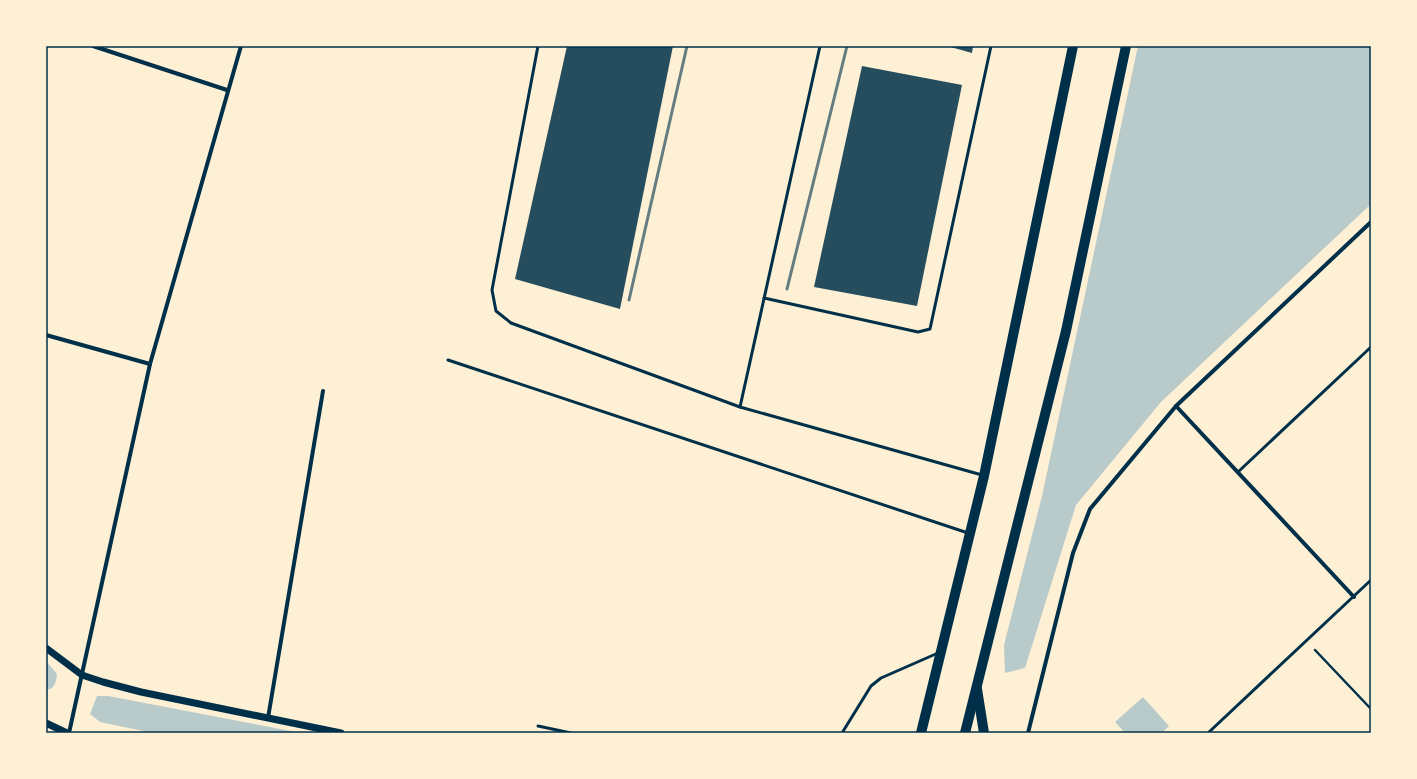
<svg xmlns="http://www.w3.org/2000/svg" width="1417" height="779" viewBox="0 0 1417 779" font-family="Bitter,serif">
	<style>
		.green { fill: #b9caca }
		.building { fill: #264d5e }
		.lines { fill: none; stroke-linecap: round; stroke-linejoin: round }
		.path { stroke: #003049; stroke-width: 2.5 }
		.service { stroke: #003049; stroke-width: 3 }
		.minor { stroke: #003049; stroke-width: 4 }
		.tertiary { stroke: #003049; stroke-width: 7 }
		.primary { stroke: #003049; stroke-width: 10 }
		.rail { stroke: #657d81; stroke-width: 3 }
		.neatline { fill: none; stroke: #003049; stroke-width: 1.5 }
	</style>
	<rect width="100%" height="100%" fill="#fdf0d5"/>
	<g class="green">
		<polygon points="1138,46 1371,46 1371,204 1161,402 1076,505 1025,668 1005,673 1004,645 1042,496"/>
		<path d="M 46,661 L 57,674 C 56,682 55,689 46,690 Z"/>
		<polygon points="97,696 108,696 301,733 153,733 100,722 90,714"/>
		<polygon points="1143,697 1169,726 1162,733 1125,733 1115,722"/>
	</g>
	<g class="building">
		<polygon points="567,46 673,46 620,309 515,279"/>
		<polygon points="947,46 973,46 972,53"/>
		<polygon points="862,66 962,85 917,306 814,287"/>
	</g>
	<g class="lines">
		<polyline class="path" points="1315,650 1371,709"/>
		<g class="service">
			<polyline points="538,46 492,290 496,311 511,323 740,407 982,475"/>
			<polyline points="764,298 918,332 930,329 991,46"/>
			<polyline points="448,360 968,533"/>
			<polyline points="740,407 820,46"/>
			<polyline points="1238,472 1371,347"/>
			<polyline points="538,726 571,733"/>
			<polyline points="842,733 871,686 881,678 938,653"/>
			<polyline points="1208,733 1371,580"/>
		</g>
		<g class="minor">
			<polyline points="93,46 227,90"/>
			<polyline points="46,335 150,364"/>
			<polyline points="1176,406 1354,597"/>
			<polyline points="268,718 323,391"/>
			<polyline points="69,733 150,364 241,46"/>
			<polyline points="1028,733 1073,553 1090,509 1176,406 1371,222"/>
		</g>
		<g class="tertiary">
			<polyline points="46,648 82,675 103,682 141,692 341,733"/>
			<polyline points="46,723 67,733"/>
		</g>
		<g class="primary">
			<polyline points="977,689 984,733"/>
			<polyline points="921,733 984,476 1073,46"/>
			<polyline points="965,733 1066,331 1126,46"/>
		</g>
		<g class="rail">
			<polyline points="787,289 847,46"/>
			<polyline points="629,300 687,46"/>
		</g>
	</g>
	<rect width="1417" height="779" fill="none" stroke="#fdf0d5" stroke-width="94"/>
	<rect x="47" y="47" width="1323" height="685" class="neatline"/>
</svg>
